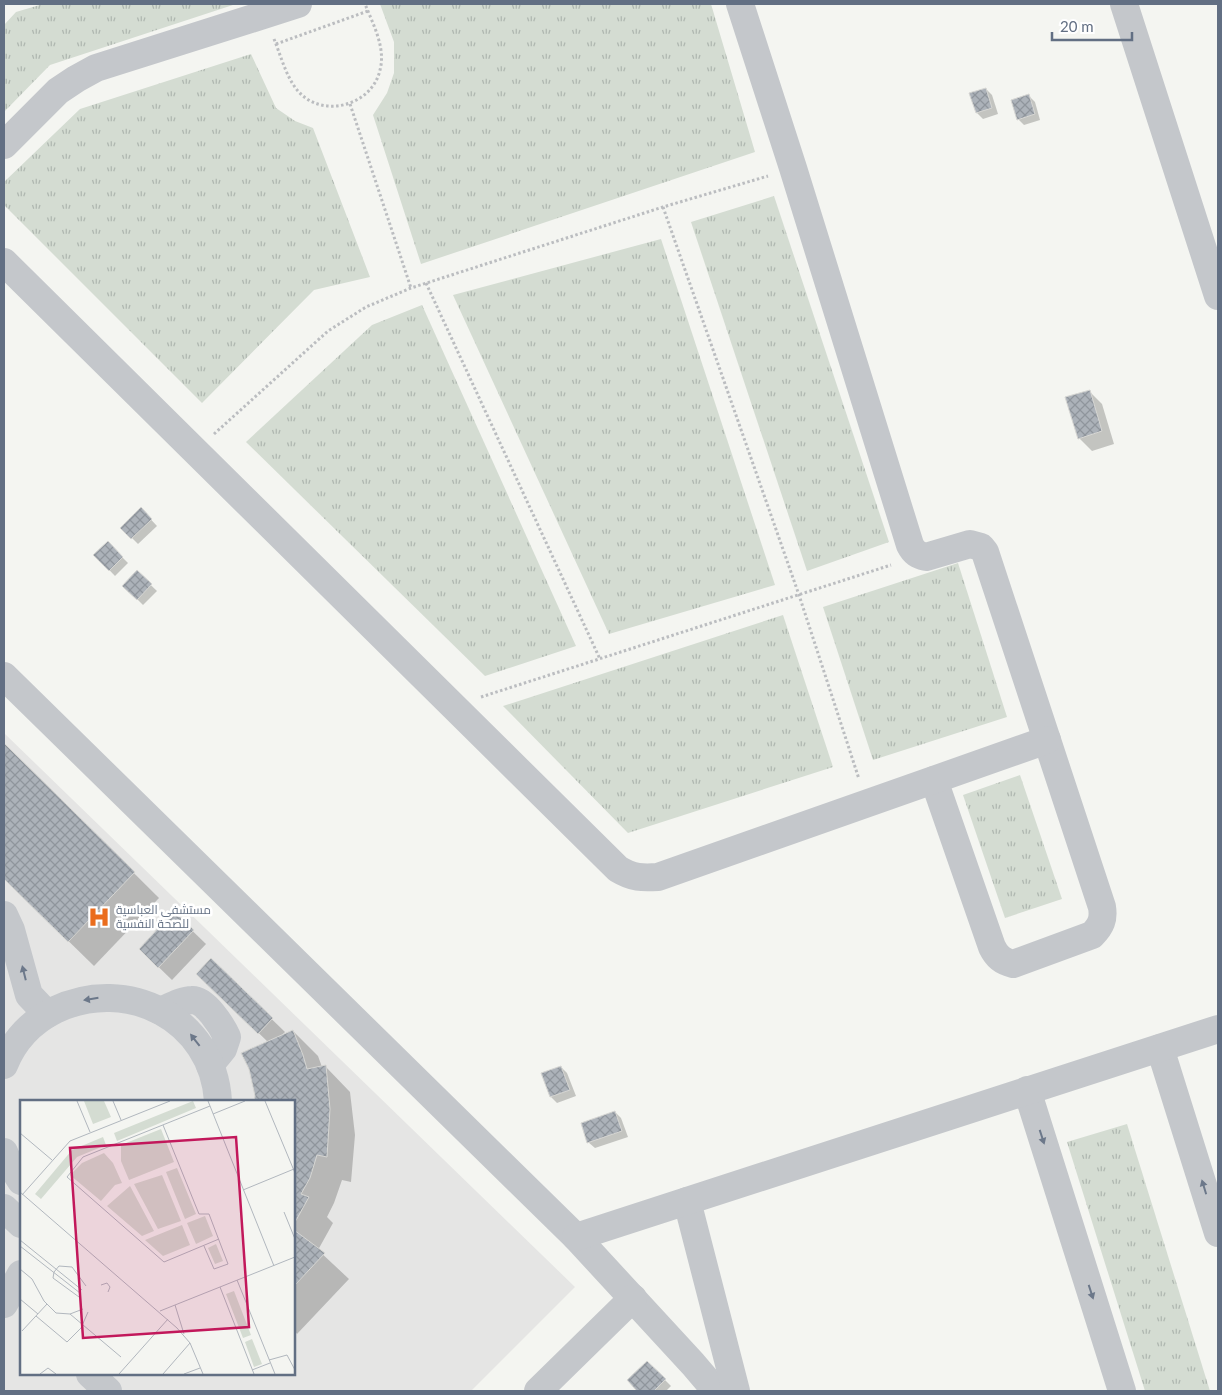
<svg xmlns="http://www.w3.org/2000/svg" width="1222" height="1395" viewBox="0 0 1222 1395" font-family="Lato,Cairo,sans-serif">
	<style>
		.built { fill: #e5e5e4; fill-rule: evenodd }
		.grass { fill: url(#grass-tufts) }
		.shadow { fill: #0003 }
		.building { fill: url(#building-cross-hatch); stroke: #d6d6d3 }
		.lines { fill: none; stroke-linecap: round; stroke-linejoin: round }
		.path { stroke: #bbbdc0; stroke-width: 3; stroke-dasharray: 2.5 2.5; stroke-linecap: butt }
		.minor { stroke: #c4c7cb; stroke-width: 28 }
		.oneway { fill: #6c788a }
		.labels { text-anchor: middle; stroke-width: 5; stroke-linejoin: round; paint-order: stroke }
		.poi-label { font-size: 12px; fill: #626f83; stroke: #fff; text-anchor: start }
		.inset-road { fill: none; stroke: #b1b7be; stroke-width: 1 }
		.view { fill: #c2185b; fill-opacity: 0.15; stroke: #c2185b; stroke-width: 2.5 }
		.inset-edge { fill: none; stroke: #626f83; stroke-width: 2.5 }
	</style>
	<defs>
		<pattern id="grass-tufts" width="24" height="20" patternUnits="userSpaceOnUse" patternTransform="scale(1.25)"><rect width="24" height="20" fill="#d4dcd2"/><path d="M3 7l-1-3M5 7V3M7 7l1-3M15 17l-1-3M17 17v-4M19 17l1-3" fill="none" stroke="#afb7b0"/></pattern>
		<pattern id="building-cross-hatch" width="8" height="8" patternUnits="userSpaceOnUse" patternTransform="scale(1.25)"><rect width="8" height="8" fill="#acb2b9"/><path d="M0 0l8 8M0 8l8-8" fill="none" stroke="#8f959c"/></pattern>
	</defs>
	<rect width="100%" height="100%" fill="#f4f5f1"/>
	<path class="built" d="M 4,733 L 575,1287 L 471,1391 L 4,1391 ZM 21,1101 L 294,1101 L 294,1374 L 21,1374 Z"/>
	<g class="grass">
		<polygon points="43,4 236,4 50,65 4,112 4,25 16,12"/>
		<polygon points="380,4 711,4 755,152 421,264 373,115 387,93 394,73 394,42"/>
		<polygon points="251,54 276,108 295,121 313,128 370,277 314,290 202,403 4,205 4,182 80,109"/>
		<polygon points="774,196 889,542 807,571 691,222"/>
		<polygon points="661,239 775,585 609,634 453,295"/>
		<polygon points="422,305 576,646 485,676 246,442 372,325"/>
		<polygon points="958,563 1007,717 873,760 823,607"/>
		<polygon points="783,615 833,767 628,833 503,706"/>
		<polygon points="1020,775 1062,899 1005,918 963,795"/>
		<polygon points="1127,1124 1210,1391 1145,1391 1067,1142"/>
	</g>
	<g class="shadow">
		<polygon points="986,89 992,95 998,114 983,119 977,113"/>
		<polygon points="1029,96 1035,102 1040,120 1024,125 1018,119"/>
		<polygon points="1089,391 1102,404 1114,444 1092,451 1079,438"/>
		<polygon points="141,509 157,526 138,544 122,528"/>
		<polygon points="108,543 128,563 115,576 95,555"/>
		<polygon points="137,572 157,591 143,605 124,586"/>
		<polygon points="4,744 159,898 94,966 4,878"/>
		<polygon points="174,913 206,944 172,980 140,949"/>
		<polygon points="211,960 285,1032 280,1037 293,1031 318,1056 322,1067 325,1066 350,1092 355,1135 351,1182 342,1180 334,1203 327,1217 333,1223 318,1250 349,1279 297,1334 294,1330 294,1101 256,1101 268,1042 198,974"/>
		<polygon points="561,1067 567,1073 576,1096 557,1103 551,1097 542,1074"/>
		<polygon points="615,1112 621,1118 628,1137 595,1148 588,1142"/>
		<polygon points="647,1362 671,1386 666,1391 639,1391 629,1380"/>
	</g>
	<g class="building">
		<polygon points="986,88 992,108 976,113 969,93"/>
		<polygon points="1029,94 1035,114 1017,120 1011,100"/>
		<polygon points="1090,390 1102,431 1078,439 1065,397"/>
		<polygon points="141,507 152,519 131,539 120,528"/>
		<polygon points="108,541 123,557 109,571 93,555"/>
		<polygon points="137,570 152,584 137,600 122,586"/>
		<polygon points="4,743 135,872 68,942 4,879"/>
		<polygon points="174,911 194,930 158,968 139,949"/>
		<polygon points="211,958 273,1018 258,1034 196,974"/>
		<polygon points="293,1030 303,1055 307,1069 326,1065 330,1109 327,1157 317,1155 310,1178 301,1194 309,1197 294,1224 294,1101 254,1101 255,1096 249,1069 241,1053"/>
		<polygon points="561,1066 570,1090 550,1097 541,1073"/>
		<polygon points="615,1111 622,1131 587,1143 581,1123"/>
		<polygon points="294,1230 325,1253 294,1286"/>
		<polygon points="647,1361 666,1379 654,1391 637,1391 627,1380"/>
	</g>
	<g class="lines">
		<g class="path">
			<path d="M 274,39 C 281,56 286,77 298,91 C 322,119 372,106 380,70 C 386,48 373,24 365,4"/>
			<polyline points="276,44 368,11"/>
			<polyline points="350,104 411,288"/>
			<polyline points="663,207 799,595 859,779"/>
			<polyline points="426,283 600,659"/>
			<polyline points="214,434 328,331 366,307 411,288 663,207 768,176"/>
			<polyline points="481,697 891,565"/>
		</g>
		<g class="minor">
			<path d="M 740,4 L 793,168 L 910,545 C 914,553 918,555 926,557 L 970,544 L 981,547 L 985,552 L 1102,907 C 1104,919 1101,926 1092,935 L 1013,964 C 1002,961 997,957 992,947 L 934,780"/>
			<polyline points="1124,4 1218,296"/>
			<polyline points="4,145 58,91 76,79 96,68 298,4"/>
			<path d="M 4,262 L 618,869 C 633,878 642,878 658,877 L 1047,740"/>
			<polyline points="4,676 576,1237 693,1364 716,1391"/>
			<polyline points="4,915 11,930 29,995 47,1014"/>
			<path d="M 161,1011 C 170,1007 182,1000 192,1000 C 205,999 222,1026 227,1037 L 223,1049 L 210,1065"/>
			<polyline points="1160,1048 1218,1233"/>
			<path d="M 4,1065 C 14,1040 31,1022 55,1010 C 127,975 213,1019 218,1101"/>
			<polyline points="1027,1090 1122,1391"/>
			<polyline points="4,1152 7,1159 21,1181"/>
			<polyline points="687,1201 736,1391"/>
			<polyline points="4,1208 21,1224"/>
			<polyline points="576,1237 1218,1029"/>
			<polyline points="4,1304 21,1274"/>
			<polyline points="90,1374 108,1391"/>
			<polyline points="538,1391 633,1298"/>
		</g>
	</g>
	<defs><path id="oneway-solid" d="M-6-.8H1V-3.2L6.5 0L1 3.2V.8H-6Z" transform="scale(1.25)"/></defs>
	<g class="oneway">
		<use href="#oneway-solid" transform="translate(24 973) rotate(-104)"/>
		<use href="#oneway-solid" transform="translate(91 999) rotate(171)"/>
		<use href="#oneway-solid" transform="translate(195 1040) rotate(-128)"/>
		<use href="#oneway-solid" transform="translate(1042 1137) rotate(72)"/>
		<use href="#oneway-solid" transform="translate(1204 1187) rotate(-107)"/>
		<use href="#oneway-solid" transform="translate(1091 1292) rotate(72)"/>
	</g>
	<defs>
		<g id="hospital-bare" transform="scale(1.725)"><path d="M-5-5h3v3.5h4V-5h3V5h-3V1.5h-4V5h-3Z" fill="#ea6c1c" stroke="#fff" stroke-width="2.5" paint-order="stroke"/></g>
	</defs>
	<g fill-rule="evenodd">
		<use href="#hospital-bare" x="99" y="917"/>
	</g>
	<g class="labels">
		<g class="poi-label">
			<text x="116" y="914">مستشفى العباسية<tspan x="116" dy="14">للصحة النفسية</tspan></text>
		</g>
	</g>
	<g transform="translate(20 1100)">
		<rect width="275" height="275" fill="#f4f5f1"/>
		<path d="M 64,1 L 84,1 L 91,17 L 73,24 ZM 173,1 L 176,8 L 97,41 L 94,33 ZM 141,29 L 154,62 L 109,80 L 101,61 L 101,45 ZM 83,37 L 86,45 L 57,57 L 21,99 L 15,94 L 52,50 ZM 84,53 L 93,63 L 102,83 L 95,85 L 81,101 L 50,75 L 62,63 ZM 157,68 L 176,114 L 165,119 L 146,72 ZM 142,75 L 161,121 L 138,129 L 114,84 ZM 110,86 L 134,131 L 122,136 L 87,106 ZM 185,116 L 193,136 L 176,144 L 167,123 ZM 162,125 L 170,145 L 143,156 L 125,140 ZM 196,144 L 203,161 L 195,164 L 188,148 ZM 214,191 L 231,235 L 223,238 L 206,194 ZM 232,239 L 242,264 L 234,267 L 225,242 Z" fill="#d4dcd2"/>
		<path class="inset-road" d="M 57,1 L 70,32M 93,1 L 101,20M 188,1 L 254,166M 245,1 L 275,73M 190,6 L 63,57 L 47,77 L 144,162 L 199,139M 193,14 L 225,1M 143,25 L 179,114 L 189,114 L 208,164 L 194,169 L 184,146M 0,33 L 32,60M 223,90 L 274,69M 0,92 L 157,228 L 170,243 L 183,274M 2,95 L 50,41 L 150,1M 264,112 L 275,139M 0,140 L 62,190M 0,146 L 60,193M 0,169 L 12,179 L 24,201 L 36,213 L 50,214 L 63,209M 217,180 L 255,274M 81,185 L 87,183 L 90,187 L 88,192M 200,187 L 234,274M 59,197 L 33,178 L 34,172 L 39,166 L 52,167 L 66,186M 0,199 L 18,214M 155,205 L 164,234M 140,211 L 275,157M 50,214 L 101,257M 16,216 L 47,242 L 61,228 L 68,212M 2,231 L 27,204M 249,260 L 267,255 L 275,270M 232,270 L 250,263M 20,274 L 28,268 L 36,274M 99,274 L 148,219M 143,274 L 170,243M 164,274 L 180,268"/>
		<path class="view" d="M 216,37 L 229,227 L 63,238 L 50,48 Z"/>
		<rect width="275" height="275" class="inset-edge"/>
	</g>
	<rect width="1222" height="1395" fill="none" stroke="#626f83" stroke-width="10"/>
	<path d="M1052 32v8h80v-8" fill="none" stroke="#626f83" stroke-width="2.5"/>
	<text x="1060" y="32" font-size="15" fill="#626f83" stroke="#ffffff" stroke-width="4" paint-order="stroke">20 m</text>
</svg>
